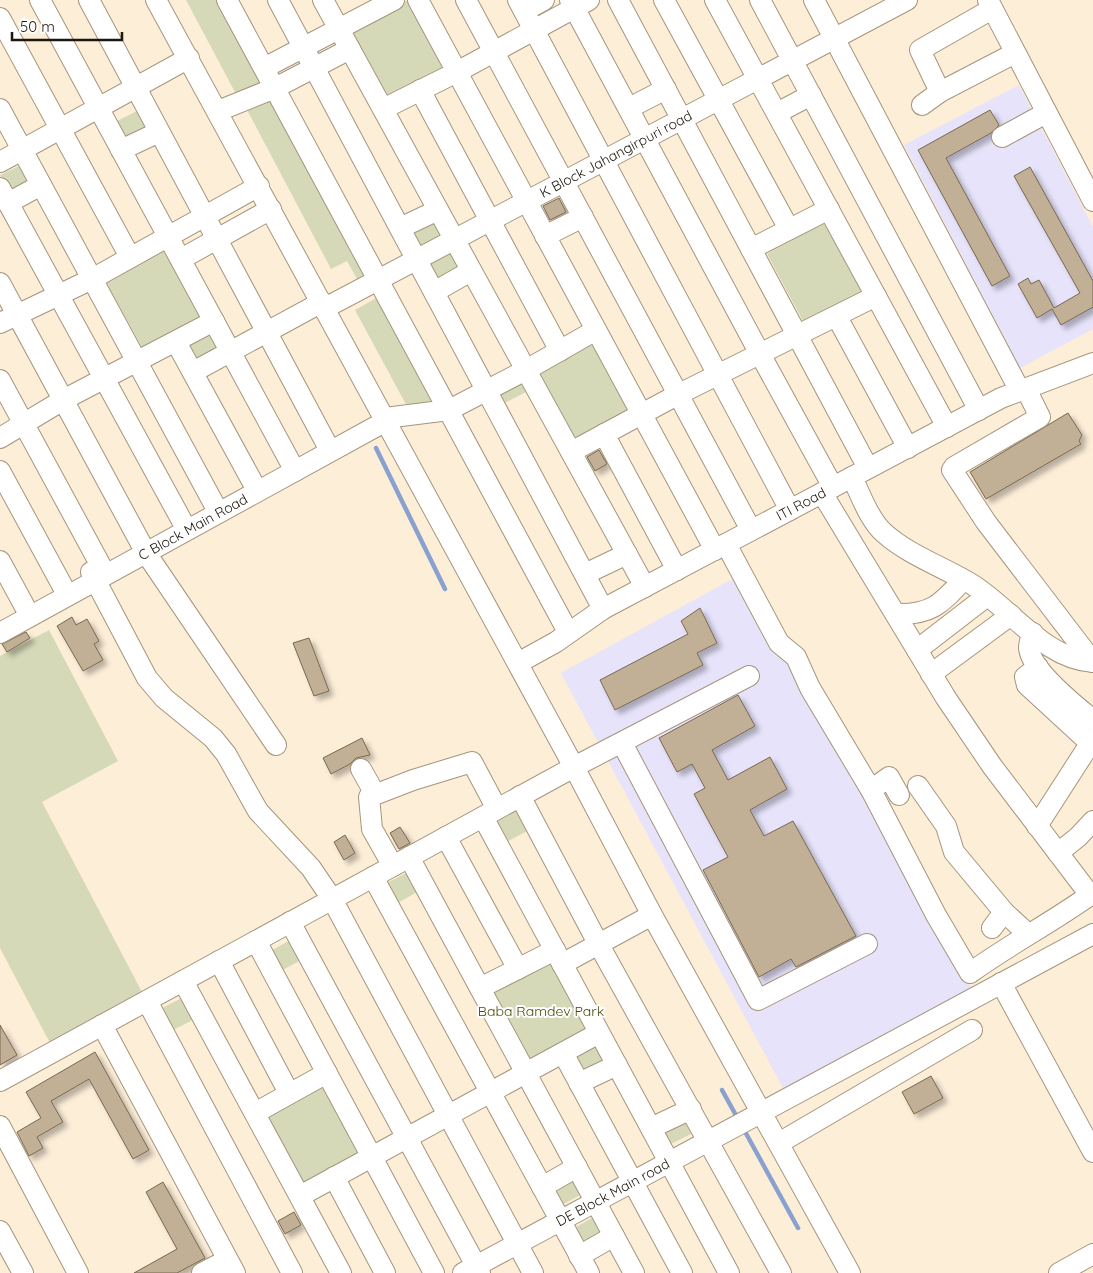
<svg xmlns="http://www.w3.org/2000/svg" width="1093" height="1273" viewBox="0 0 1093 1273" font-family="Quicksand,sans-serif">
	<style>
		.education { fill: #e6e3fa }
		.green { fill: #d6d9b7 }
		.lines { fill: none; stroke-linecap: round; stroke-linejoin: round }
		.stream { stroke: #8aa1cf; stroke-width: 4.5 }
		.building { fill: #c1b096; stroke: #776850; filter: url(#shadow) }
		.minor-casing { stroke: #a6957c; stroke-width: 22 }
		.minor { stroke: #fff; stroke-width: 20 }
		.labels { text-anchor: middle; stroke-width: 4; stroke-linejoin: round; paint-order: stroke }
		.street-label { font-size: 14px; fill: #1d170d; stroke: #fefefe }
		.park-label { font-size: 14px; fill: #4a4c09; stroke: #fefefe }
	</style>
	<defs>
		<filter id="shadow"><feDropShadow dx="4.5" dy="4.5" stdDeviation="2.5" flood-color="#0004"/></filter>
	</defs>
	<rect width="100%" height="100%" fill="#fdeed8"/>
	<g class="education">
		<polygon points="1019,85 1093,227 1093,329 1020,368 904,145"/>
		<polygon points="738,576 972,989 784,1090 561,673"/>
	</g>
	<g class="green">
		<polygon points="186,0 220,0 266,86 237,96"/>
		<polygon points="408,0 448,68 388,101 350,32"/>
		<polygon points="271,92 367,273 357,279 347,261 331,269 245,106"/>
		<polygon points="137,111 146,129 123,140 115,122"/>
		<polygon points="23,164 32,182 9,193 0,175"/>
		<polygon points="435,217 445,237 419,251 409,230"/>
		<polygon points="827,221 864,290 804,323 767,254"/>
		<polygon points="166,249 203,318 144,351 106,282"/>
		<polygon points="451,251 462,271 436,285 426,265"/>
		<polygon points="380,296 435,399 409,410 355,310"/>
		<polygon points="213,328 224,350 193,366 182,344"/>
		<polygon points="594,338 634,412 574,445 534,371"/>
		<polygon points="523,373 532,389 499,406 491,391"/>
		<polygon points="49,630 118,761 42,802 143,994 50,1043 0,948 0,656"/>
		<polygon points="518,810 529,830 501,845 491,825"/>
		<polygon points="410,871 421,890 394,905 383,885"/>
		<polygon points="294,938 305,958 277,973 267,953"/>
		<polygon points="552,960 590,1029 530,1062 492,993"/>
		<polygon points="184,997 195,1019 169,1032 158,1010"/>
		<polygon points="596,1043 607,1064 582,1077 571,1056"/>
		<polygon points="323,1083 360,1152 300,1185 263,1116"/>
		<polygon points="683,1118 691,1134 667,1146 659,1130"/>
		<polygon points="572,1172 584,1193 558,1207 547,1187"/>
		<polygon points="597,1215 608,1235 582,1250 571,1230"/>
	</g>
	<g class="lines">
		<g class="stream">
			<polyline points="376,448 445,589"/>
			<polyline points="722,1090 738,1119"/>
			<polyline points="743,1128 798,1228"/>
		</g>
	</g>
	<g class="building">
		<polygon points="990,110 999,125 991,133 946,158 1010,276 992,286 918,150"/>
		<polygon points="1030,167 1093,281 1093,307 1061,325 1052,309 1037,318 1018,284 1028,278 1031,284 1039,280 1054,308 1080,293 1014,176"/>
		<polygon points="559,198 566,212 550,220 543,206"/>
		<polygon points="1068,413 1082,435 1079,441 1081,444 986,499 970,472"/>
		<polygon points="599,450 607,464 595,471 587,457"/>
		<polygon points="700,608 717,643 697,653 703,665 615,710 600,680 688,634 681,621"/>
		<polygon points="72,617 76,625 87,619 99,641 94,644 103,660 83,671 57,626"/>
		<polygon points="26,632 30,638 7,652 2,644"/>
		<polygon points="309,638 329,691 314,696 293,643"/>
		<polygon points="738,695 755,726 712,750 728,780 770,757 787,789 750,810 764,836 793,821 856,936 796,967 791,959 759,977 703,870 728,857 694,794 705,788 692,764 677,772 659,738"/>
		<polygon points="362,738 370,755 356,758 350,764 331,774 323,758"/>
		<polygon points="400,827 410,843 399,849 390,833"/>
		<polygon points="345,835 355,853 344,860 334,842"/>
		<polygon points="0,1025 17,1055 0,1065"/>
		<polygon points="95,1052 149,1150 133,1159 89,1079 51,1101 63,1122 37,1137 43,1148 29,1156 17,1132 41,1118 26,1092"/>
		<polygon points="931,1076 943,1098 914,1114 902,1092"/>
		<polygon points="163,1182 205,1258 177,1273 134,1273 177,1249 146,1192"/>
		<polygon points="294,1212 301,1225 285,1234 278,1221"/>
	</g>
	<g class="lines">
		<g class="minor-casing">
			<g id="minor">
				<polyline points="40,0 295,471"/>
				<polyline points="89,0 326,443"/>
				<polyline points="156,0 574,767 652,915 850,1273"/>
				<polyline points="227,0 568,632"/>
				<polyline points="278,0 603,609"/>
				<polyline points="323,0 645,587"/>
				<polyline points="418,0 715,550"/>
				<polyline points="466,0 751,530"/>
				<polyline points="518,0 790,510"/>
				<polyline points="570,0 760,354 833,487"/>
				<polyline points="618,0 868,468"/>
				<polyline points="664,0 789,229"/>
				<polyline points="715,0 947,427"/>
				<polyline points="760,0 979,410"/>
				<polyline points="814,0 1020,391"/>
				<polyline points="988,0 1093,201"/>
				<polyline points="524,11 544,0"/>
				<polyline points="0,18 130,257"/>
				<polyline points="264,68 394,0"/>
				<polyline points="420,90 560,351"/>
				<polyline points="940,92 920,50 992,9"/>
				<polyline points="922,105 940,92 1015,53"/>
				<polyline points="629,108 666,89"/>
				<polyline points="0,109 214,504"/>
				<polyline points="383,109 457,72 589,0"/>
				<polyline points="218,111 275,88 350,49"/>
				<polyline points="777,113 811,95"/>
				<polyline points="1002,137 1046,113"/>
				<polyline points="121,150 159,132"/>
				<polyline points="0,162 189,58"/>
				<polyline points="0,188 182,521"/>
				<polyline points="8,203 41,185"/>
				<polyline points="400,228 438,210"/>
				<polyline points="545,236 583,217"/>
				<polyline points="751,249 829,209"/>
				<polyline points="181,259 271,209"/>
				<polyline points="0,283 146,553 276,745"/>
				<polyline points="434,292 471,271"/>
				<path id="s1" d="M 325,308 L 907,0"/>
				<polyline points="837,317 908,448"/>
				<polyline points="0,323 92,279 259,186"/>
				<polyline points="176,342 253,483"/>
				<polyline points="193,372 322,302"/>
				<polyline points="0,380 101,566"/>
				<polyline points="1026,389 1040,417 954,467 952,470 986,522 1093,662"/>
				<polyline points="385,418 449,410 526,370 596,330"/>
				<polyline points="604,434 677,570"/>
				<polyline points="0,438 63,400 214,321"/>
				<polyline points="571,452 677,395 876,296"/>
				<polyline points="0,471 63,587"/>
				<path d="M 852,477 C 861,496 869,519 884,533 C 910,556 944,567 973,585 C 1012,610 1045,659 1093,662"/>
				<polyline points="822,493 946,698 992,766 1090,895"/>
				<path d="M 726,544 L 779,643 L 796,657 L 810,688 L 871,790 L 936,915 L 970,973 C 1010,944 1053,922 1093,893"/>
				<polyline points="0,561 25,607"/>
				<polyline points="91,572 147,678 164,698 213,738 226,754 258,811 311,868 332,899 533,1273"/>
				<polyline points="585,574 627,554"/>
				<path d="M 896,614 C 931,615 941,604 963,580"/>
				<path id="s2" d="M 0,633 L 386,421"/>
				<path d="M 1033,633 C 1031,638 1029,642 1029,648 C 1031,671 1076,706 1093,720"/>
				<polyline points="917,650 987,596"/>
				<path id="s3" d="M 518,663 L 556,642 L 603,609 L 1001,398 L 1093,363"/>
				<polyline points="1038,667 1025,677 1027,685 1090,743"/>
				<polyline points="931,674 1011,615"/>
				<polyline points="622,743 758,1000 867,944"/>
				<polyline points="361,769 375,794"/>
				<polyline points="918,786 946,826 954,852 1004,912 1028,934"/>
				<polyline points="871,790 889,777 899,795"/>
				<polyline points="520,796 599,945 781,1273"/>
				<polyline points="483,817 729,1273"/>
				<polyline points="1037,826 1093,739"/>
				<polyline points="446,837 518,969"/>
				<polyline points="1058,853 1078,837 1093,821"/>
				<polyline points="409,857 634,1273"/>
				<polyline points="393,866 372,829 369,797 413,780 472,762 497,809"/>
				<polyline points="373,877 589,1273"/>
				<polyline points="290,922 480,1273"/>
				<polyline points="992,928 1004,912"/>
				<polyline points="256,941 434,1273"/>
				<polyline points="219,961 289,1093"/>
				<polyline points="562,964 652,915"/>
				<polyline points="183,981 341,1273"/>
				<polyline points="1001,983 1093,1152"/>
				<polyline points="480,988 555,950"/>
				<polyline points="147,1001 292,1273"/>
				<polyline points="102,1025 235,1273"/>
				<polyline points="563,1053 682,1273"/>
				<polyline points="0,1081 574,767 749,676"/>
				<polyline points="579,1083 617,1065"/>
				<polyline points="255,1113 327,1073"/>
				<polyline points="0,1126 78,1273"/>
				<polyline points="651,1128 691,1109"/>
				<polyline points="779,1143 972,1030"/>
				<polyline points="334,1177 385,1273"/>
				<polyline points="542,1187 577,1167"/>
				<polyline points="300,1196 599,1033"/>
				<polyline points="0,1231 23,1273"/>
				<polyline points="579,1256 614,1236"/>
				<polyline points="202,1273 227,1260"/>
				<path id="s4" d="M 463,1273 L 1093,934"/>
				<polyline points="1059,1273 1093,1254"/>
			</g>
		</g>
		<use href="#minor" class="minor"/>
	</g>
	<g class="labels">
		<g class="street-label">
			<text dy="5" stroke="none"><textPath href="#s1" startOffset="329">K Block Jahangirpuri road</textPath></text>
			<text dy="5" stroke="none"><textPath href="#s3" startOffset="325">ITI Road</textPath></text>
			<text dy="5" stroke="none"><textPath href="#s2" startOffset="220">C Block Main Road</textPath></text>
			<text dy="5" stroke="none"><textPath href="#s4" startOffset="170">DE Block Main road</textPath></text>
		</g>
		<g class="park-label">
			<text x="541" y="1016">Baba Ramdev Park</text>
		</g>
	</g>
	<path d="M12 32v8h110v-8" fill="none" stroke="#1d170d" stroke-width="2.5"/>
	<text x="20" y="32" font-size="15" fill="#1d170d" stroke="#fefefe" stroke-width="4" paint-order="stroke">50 m</text>
</svg>
